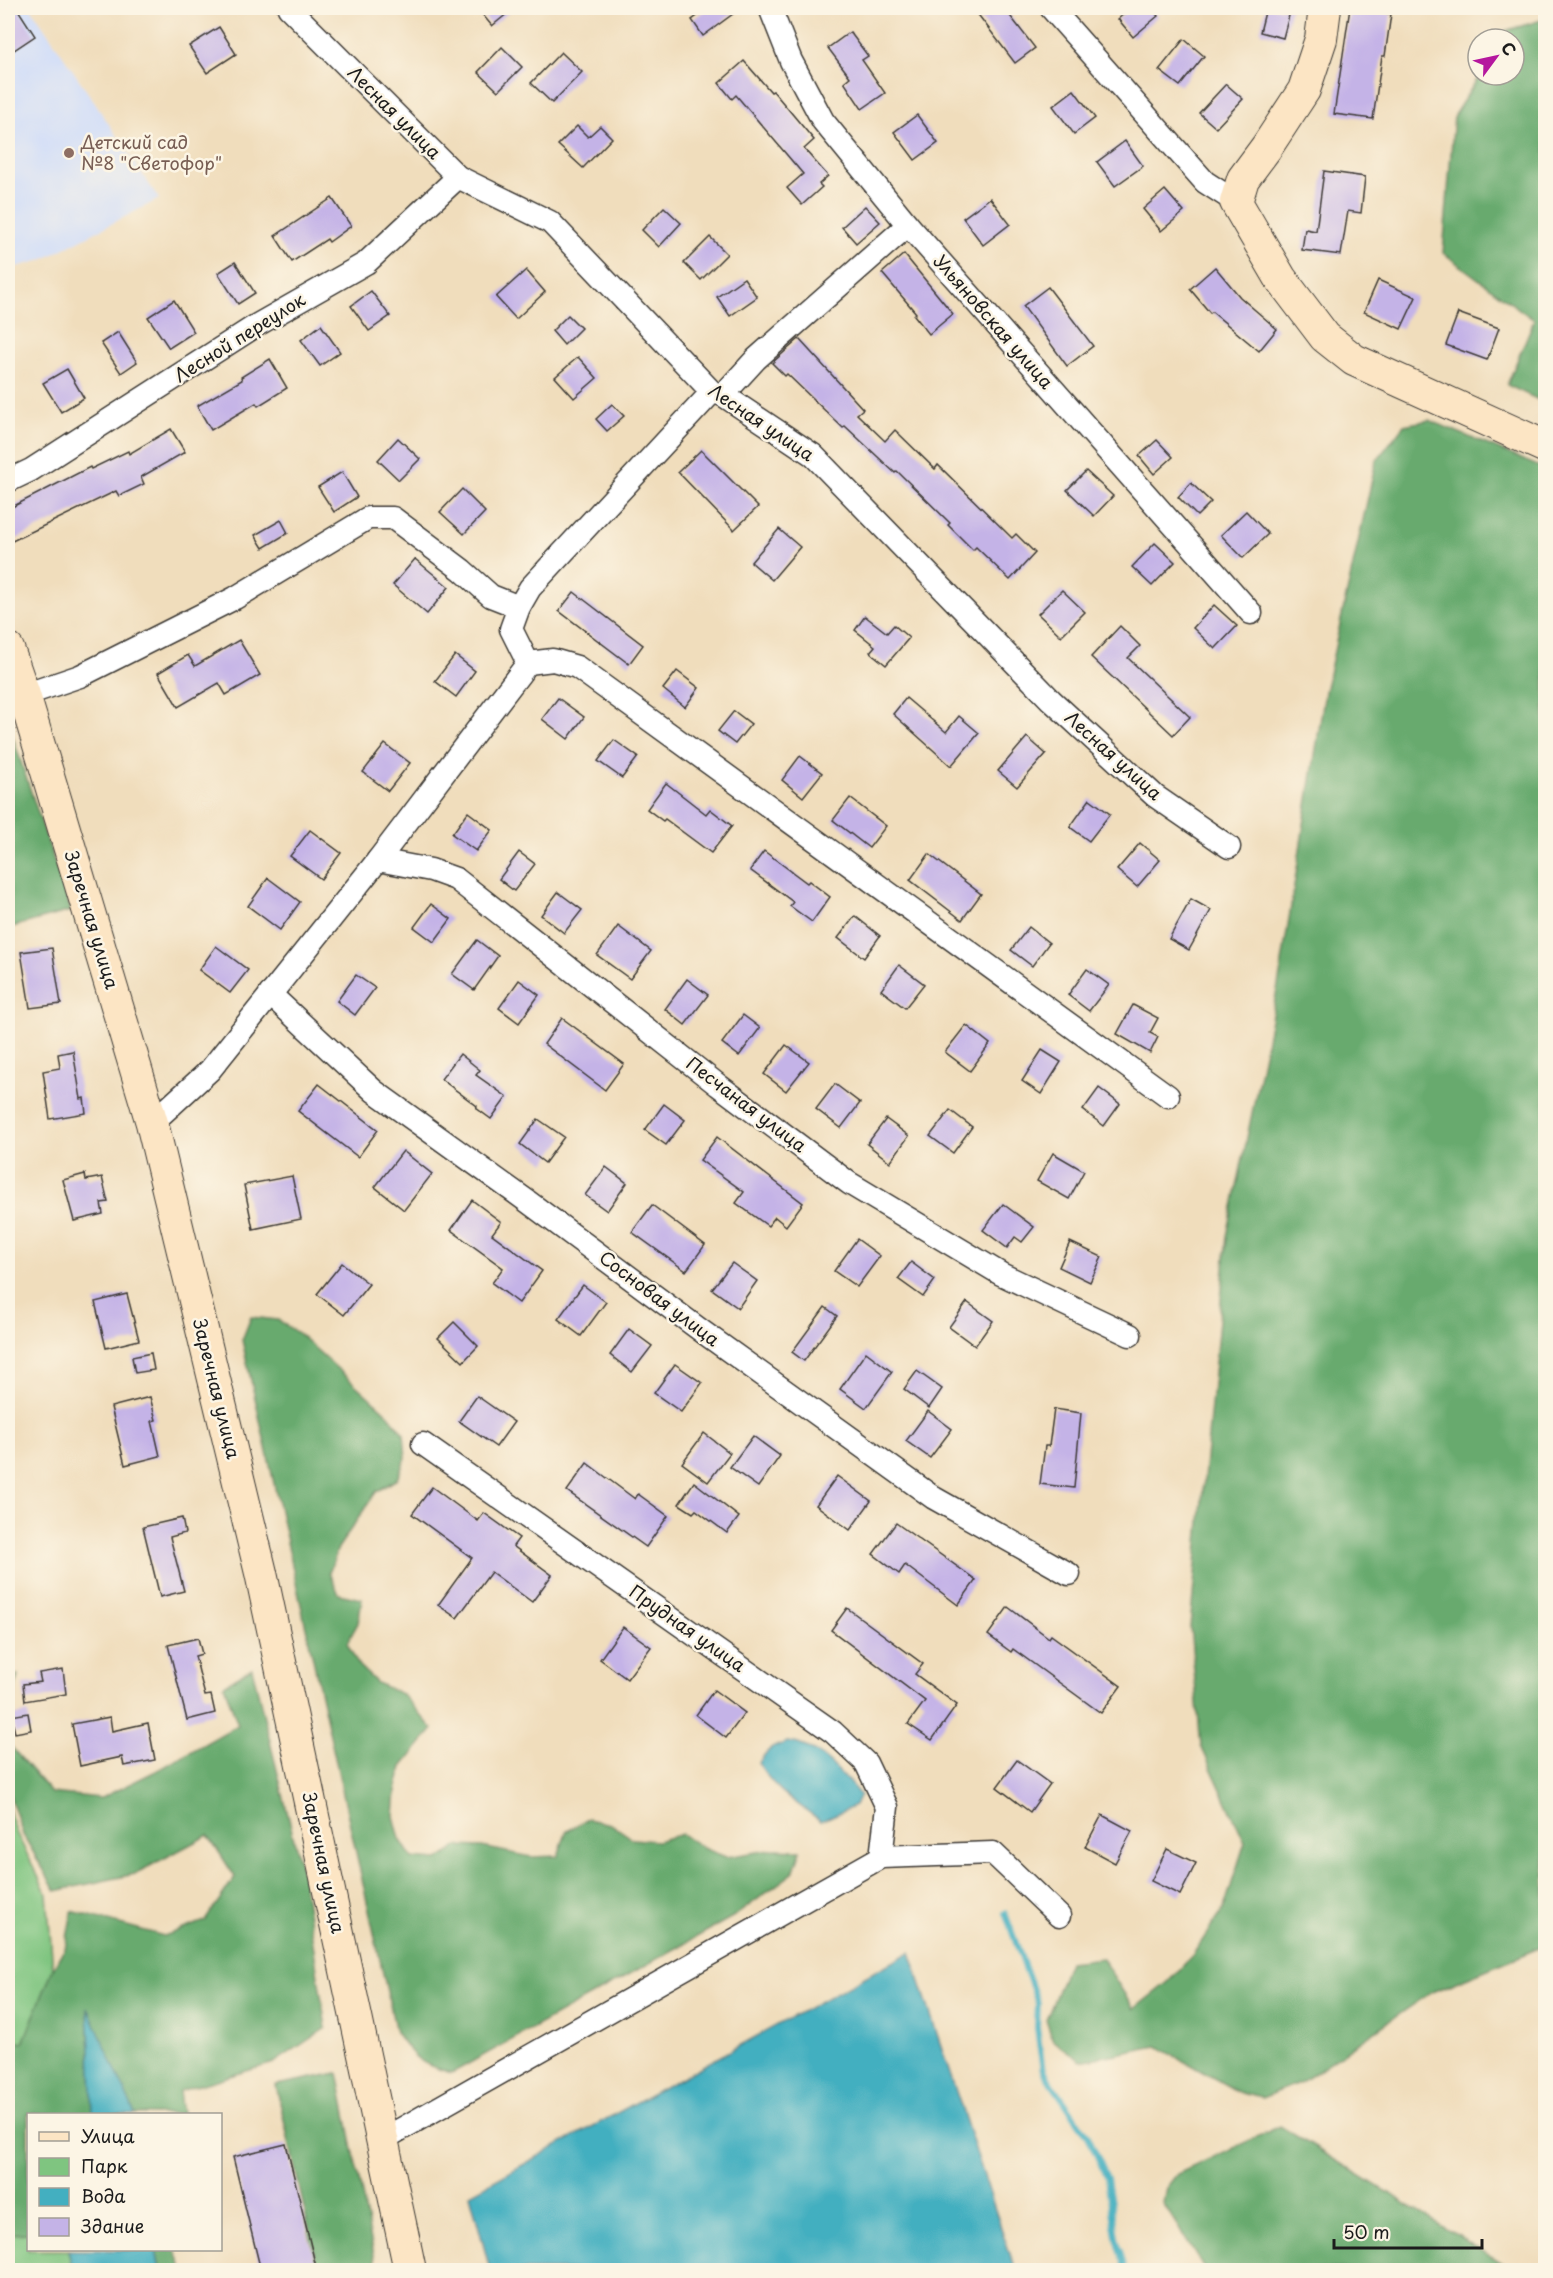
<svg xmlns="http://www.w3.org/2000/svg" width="1553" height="2278" viewBox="0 0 1553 2278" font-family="'Playpen Sans',sans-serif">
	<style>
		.built { fill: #cddbfa }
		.green { fill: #7fc580; stroke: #4e704e; stroke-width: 1.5 }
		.forest { fill: #67aa6e; stroke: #426345; stroke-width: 1.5 }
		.water { fill: #43afc0; stroke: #30666e; stroke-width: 1.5 }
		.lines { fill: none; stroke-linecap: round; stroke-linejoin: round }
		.stream { stroke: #43afc0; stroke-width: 6 }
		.building { fill: #c4b3e7 }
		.street-casing { stroke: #3c3934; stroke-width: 25 }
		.secondary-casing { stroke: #3c3934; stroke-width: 34 }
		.street { stroke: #fff; stroke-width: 22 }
		.secondary { stroke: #fce5c4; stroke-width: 32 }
		.education-dot { fill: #8d6e63; stroke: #fcf5e5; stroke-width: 2 }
		.labels { text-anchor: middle; stroke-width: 5; stroke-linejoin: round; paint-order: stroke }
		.street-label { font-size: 18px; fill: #1c1c1c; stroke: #fcf5e5 }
		.education-label { font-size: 18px; fill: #785e54; stroke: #fcf5e5; text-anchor: start }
	</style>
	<rect width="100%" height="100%" fill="#fcf5e5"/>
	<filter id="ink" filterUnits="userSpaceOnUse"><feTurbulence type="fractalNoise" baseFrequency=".0167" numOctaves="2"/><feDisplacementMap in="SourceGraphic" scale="12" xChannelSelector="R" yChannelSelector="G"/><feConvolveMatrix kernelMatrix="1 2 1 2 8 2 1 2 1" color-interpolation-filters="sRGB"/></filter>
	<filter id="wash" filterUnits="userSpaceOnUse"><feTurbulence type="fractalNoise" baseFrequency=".008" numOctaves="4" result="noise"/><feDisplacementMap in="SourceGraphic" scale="24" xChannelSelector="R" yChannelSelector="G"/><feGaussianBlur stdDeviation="1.35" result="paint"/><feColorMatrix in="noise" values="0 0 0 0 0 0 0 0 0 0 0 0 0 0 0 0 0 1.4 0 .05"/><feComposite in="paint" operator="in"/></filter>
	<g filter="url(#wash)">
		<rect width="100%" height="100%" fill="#f0ddbc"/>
		<polygon class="built" points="8,8 31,8 159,199 42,260 8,269"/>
		<g class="green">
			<polygon points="8,1807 17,1834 47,1894 53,1969 23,2044 8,2040"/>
			<polygon points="28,2233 28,2250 68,2250 73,2270 8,2270 8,2234"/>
		</g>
		<g class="forest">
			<polygon points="1545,19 1546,19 1545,403 1507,385 1534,320 1443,253 1454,115 1480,75 1514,75 1514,39 1495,39 1498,33"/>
			<polygon points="1429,420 1545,469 1545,1954 1539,1948 1432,1992 1301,2082 1262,2098 1240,2093 1157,2046 1081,2061 1053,2041 1046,2020 1069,1962 1102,1958 1134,2009 1168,1982 1192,1956 1224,1908 1245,1842 1201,1746 1190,1627 1227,1236 1280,975 1325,692 1376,461 1404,425"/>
			<polygon points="8,723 71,911 8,928"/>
			<path d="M 251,1317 L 278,1320 L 299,1334 L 389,1415 L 404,1434 L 406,1458 L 397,1479 L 376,1492 L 338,1548 L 329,1573 L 339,1594 L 362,1599 L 358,1623 L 347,1643 L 359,1666 L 377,1683 L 402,1694 L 433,1729 L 402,1767 L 396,1791 L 394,1816 L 400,1839 L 412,1858 L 438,1860 L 458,1846 L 482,1847 L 531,1857 L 558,1856 L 566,1832 L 587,1819 L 611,1824 L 633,1839 L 657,1841 L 682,1834 L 703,1848 L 726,1857 L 776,1849 L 801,1850 L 793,1873 L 736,1915 L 452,2073 C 421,2065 414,2059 396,2032 L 242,1340 Z"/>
			<polygon points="252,1668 302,1872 326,2028 274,2063 179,2091 182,2114 134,2114 88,2010 93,2114 28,2114 28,2233 8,2234 8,2040 23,2043 53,1969 65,1949 72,1911 164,1936 205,1921 235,1877 208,1835 135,1874 56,1891 23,1835 8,1790 8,1743 51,1793 101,1798 162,1768 238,1725 224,1685"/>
			<polygon points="10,1675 18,1675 8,1726 8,1682"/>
			<polygon points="338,2073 377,2270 318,2270 276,2085"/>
			<polygon points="1280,2126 1513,2270 1205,2270 1163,2203 1166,2188 1177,2174"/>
			<polygon points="156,2250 175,2250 183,2270 160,2270"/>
		</g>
		<g class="water">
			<path d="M 788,1742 C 818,1745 841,1773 860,1795 L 855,1806 L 821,1821 C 798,1804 772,1789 759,1763 C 766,1750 773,1746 788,1742 Z"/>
			<polygon points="910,1952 1015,2270 490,2270 470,2194"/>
			<polygon points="88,2008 135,2114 93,2114"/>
			<polygon points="68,2250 156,2250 160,2270 73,2270"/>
		</g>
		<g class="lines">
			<polyline class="stream" points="1005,1913 1038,2003 1037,2028 1043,2071 1088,2136 1107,2178 1116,2236 1125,2270"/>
		</g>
		<g id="blocks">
			<g class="building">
				<polygon points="8,8 17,8 35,36 8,54"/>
				<polygon points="477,8 514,8 492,26"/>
				<polygon points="708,8 741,8 703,36 692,20"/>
				<polygon points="973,8 1004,8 1035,48 1015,63"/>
				<polygon points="1131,8 1151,8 1158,16 1133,37 1118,19"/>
				<polygon points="1266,8 1291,8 1283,38 1260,32"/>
				<polygon points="1350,8 1391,14 1385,56 1382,56 1373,119 1334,114"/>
				<polygon points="219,27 236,54 207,73 189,46"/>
				<polygon points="850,32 868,56 862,60 885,93 862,109 844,82 850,77 828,48"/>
				<polygon points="1184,39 1204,56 1180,86 1159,70"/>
				<polygon points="502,47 522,67 498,91 478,72"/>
				<polygon points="561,52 582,72 552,103 531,83"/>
				<polygon points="744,61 771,92 773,91 814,140 804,149 828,176 819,184 822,187 802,205 787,188 803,174 736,95 732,99 719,83"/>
				<polygon points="1226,84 1243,99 1216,128 1199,113"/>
				<polygon points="1074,90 1095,118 1074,134 1053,106"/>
				<polygon points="917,115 938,143 915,160 894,132"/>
				<polygon points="577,126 588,137 600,126 612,138 583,168 558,145"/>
				<polygon points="1125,141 1143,166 1115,186 1097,162"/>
				<polygon points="1324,171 1365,177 1361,213 1348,211 1341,255 1302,250 1305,229 1316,231"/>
				<polygon points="1165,190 1184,212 1161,231 1143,209"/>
				<polygon points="332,198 351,226 329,242 327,239 292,262 275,236"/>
				<polygon points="990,198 1010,224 983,245 963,218"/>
				<polygon points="865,206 880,222 856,243 842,227"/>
				<polygon points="664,207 681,223 659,247 642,230"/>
				<polygon points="710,237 727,254 701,280 684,263"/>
				<polygon points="904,254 953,314 929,334 914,315 916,313 882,273"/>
				<polygon points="235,262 255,293 238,304 218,273"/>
				<polygon points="1215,267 1240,297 1277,329 1259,351 1212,312 1210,313 1190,289"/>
				<polygon points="526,270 545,292 516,319 496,297"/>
				<polygon points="744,278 757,297 730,316 717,297"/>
				<polygon points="1378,280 1416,297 1401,329 1364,312"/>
				<polygon points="1048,287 1093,346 1067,366 1023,306"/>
				<polygon points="371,291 390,316 369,331 351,306"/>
				<polygon points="174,300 194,332 169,348 148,317"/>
				<polygon points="1458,313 1499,328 1487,360 1446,345"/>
				<polygon points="568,315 581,328 564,345 552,331"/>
				<polygon points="321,325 340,352 320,366 301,340"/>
				<polygon points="118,332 137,362 121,373 101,343"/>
				<polygon points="799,339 863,409 857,414 885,441 895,430 935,469 938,465 1012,538 1016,534 1035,553 1010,580 976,547 973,550 948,525 950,523 897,471 895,473 845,426 843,428 787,374 785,376 772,363"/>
				<polygon points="578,357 597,378 574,398 555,377"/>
				<polygon points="270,359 287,388 258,406 256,403 211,430 197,406 242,380 241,377"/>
				<polygon points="67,369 84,398 61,412 43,383"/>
				<polygon points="612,404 624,416 607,431 596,419"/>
				<polygon points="171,429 185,452 141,477 144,484 119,496 116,491 8,543 8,509 90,467 91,469 128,451 129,454"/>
				<polygon points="398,438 420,459 399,480 378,460"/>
				<polygon points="1157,440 1173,457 1154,474 1139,456"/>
				<polygon points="701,450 758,507 734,530 678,472"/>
				<polygon points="1086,471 1113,496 1094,516 1067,490"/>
				<polygon points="342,472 357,497 334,512 318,487"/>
				<polygon points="1191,483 1211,502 1197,516 1178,497"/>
				<polygon points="462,489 485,512 464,534 440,512"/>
				<polygon points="1246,511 1268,534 1243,558 1221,535"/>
				<polygon points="281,520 288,533 263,548 255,535"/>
				<polygon points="779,529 800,547 772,580 751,562"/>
				<polygon points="1155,543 1175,562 1152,586 1132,567"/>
				<polygon points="415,559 449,587 427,614 393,585"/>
				<polygon points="1062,590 1085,612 1061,636 1038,614"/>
				<polygon points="574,592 643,645 629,664 559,611"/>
				<polygon points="1214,605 1237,626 1215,649 1193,628"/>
				<polygon points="865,616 887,633 894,625 909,638 886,665 870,652 875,646 855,630"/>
				<polygon points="1120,626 1140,646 1128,658 1190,717 1173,735 1091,657"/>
				<polygon points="239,640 260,675 226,695 219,683 178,707 158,673 188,655 195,666"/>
				<polygon points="455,655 475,671 456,697 435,681"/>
				<polygon points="677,671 699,688 685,707 663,689"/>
				<polygon points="558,698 584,717 568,739 542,719"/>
				<polygon points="906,698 946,732 959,716 979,733 951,766 893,714"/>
				<polygon points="734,711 751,724 735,744 718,731"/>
				<polygon points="1027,737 1046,754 1017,787 998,771"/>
				<polygon points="614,740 638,757 622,778 598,761"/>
				<polygon points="385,744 410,763 388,791 363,772"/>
				<polygon points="800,756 822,773 803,797 782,780"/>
				<polygon points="666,783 706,814 710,809 732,826 711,853 665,819 663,821 647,809"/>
				<polygon points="850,798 886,826 869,848 833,820"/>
				<polygon points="1090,799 1110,814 1089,841 1070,827"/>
				<polygon points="468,812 492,830 476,851 452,834"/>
				<polygon points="310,830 341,853 321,879 290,856"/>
				<polygon points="1140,843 1160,860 1137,887 1117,870"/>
				<polygon points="764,851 807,883 809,881 830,897 812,922 790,906 793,902 750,870"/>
				<polygon points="519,852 535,864 514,891 499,879"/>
				<polygon points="929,854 981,894 962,920 910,880"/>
				<polygon points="268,878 300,902 280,930 248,906"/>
				<polygon points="558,892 582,910 564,933 541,915"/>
				<polygon points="1191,899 1211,910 1189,950 1169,939"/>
				<polygon points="431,904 451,919 434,942 414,927"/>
				<polygon points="855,916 880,936 864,958 838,938"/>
				<polygon points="618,926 651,951 630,979 597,955"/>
				<polygon points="1029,927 1049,943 1032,966 1011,950"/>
				<polygon points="477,940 498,956 474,990 452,974"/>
				<polygon points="216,946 248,970 230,993 199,970"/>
				<polygon points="52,948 61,1004 30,1008 21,952"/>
				<polygon points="899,965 924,984 905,1008 881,990"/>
				<polygon points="1087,969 1109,985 1089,1011 1068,995"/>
				<polygon points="356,975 375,988 355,1015 337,1001"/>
				<polygon points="687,979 708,995 685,1025 665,1009"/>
				<polygon points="519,980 539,995 519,1023 499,1008"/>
				<polygon points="1133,1005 1158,1018 1150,1033 1158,1037 1150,1053 1117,1034"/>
				<polygon points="743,1015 760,1028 739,1056 722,1043"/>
				<polygon points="562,1018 624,1064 605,1090 544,1044"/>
				<polygon points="966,1025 990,1044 970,1071 945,1052"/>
				<polygon points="786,1045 809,1062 786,1091 764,1074"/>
				<polygon points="1042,1050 1061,1062 1041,1094 1022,1081"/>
				<polygon points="73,1051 81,1099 84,1098 86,1113 50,1119 43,1071 60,1068 58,1054"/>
				<polygon points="460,1054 480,1070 476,1075 507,1097 491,1119 476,1108 477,1106 441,1079"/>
				<polygon points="319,1084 378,1130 358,1157 298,1111"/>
				<polygon points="835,1084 860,1103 841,1128 816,1109"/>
				<polygon points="1099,1088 1120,1104 1104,1126 1083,1110"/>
				<polygon points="664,1104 685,1120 666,1145 645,1130"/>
				<polygon points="950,1110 972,1127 953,1153 930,1136"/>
				<polygon points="538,1119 564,1137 545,1163 520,1144"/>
				<polygon points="886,1119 909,1136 890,1162 867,1144"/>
				<polygon points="717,1137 803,1203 786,1226 775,1217 768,1226 736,1203 744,1192 700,1160"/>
				<polygon points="403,1151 432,1174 404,1210 375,1187"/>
				<polygon points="1053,1153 1084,1171 1069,1199 1037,1181"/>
				<polygon points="606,1167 627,1183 607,1211 585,1195"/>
				<polygon points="85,1174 86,1180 102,1177 108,1202 101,1203 103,1214 74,1221 63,1180"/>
				<polygon points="292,1176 301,1219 253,1229 244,1185"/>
				<polygon points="472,1200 501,1222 492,1234 542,1271 519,1303 492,1283 503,1268 451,1230"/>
				<polygon points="1003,1204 1034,1227 1022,1242 1015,1237 1007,1248 983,1230"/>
				<polygon points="652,1205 705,1245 686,1271 632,1232"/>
				<polygon points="857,1239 880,1256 857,1287 834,1271"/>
				<polygon points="1070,1242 1102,1257 1090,1282 1059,1267"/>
				<polygon points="911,1262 935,1280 923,1297 898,1279"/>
				<polygon points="342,1263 369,1284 344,1315 317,1294"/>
				<polygon points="732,1263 757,1281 738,1308 712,1289"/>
				<polygon points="583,1285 606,1302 581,1336 558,1319"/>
				<polygon points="127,1294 139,1340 106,1348 95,1302"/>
				<polygon points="967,1302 993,1321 975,1346 949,1327"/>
				<polygon points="825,1307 837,1316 804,1361 792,1352"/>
				<polygon points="454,1322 478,1346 463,1362 438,1338"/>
				<polygon points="629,1329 652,1346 632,1372 610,1355"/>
				<polygon points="866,1352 892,1372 866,1408 840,1389"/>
				<polygon points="151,1353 154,1370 135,1373 132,1357"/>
				<polygon points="675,1364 702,1383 681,1412 654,1393"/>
				<polygon points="917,1371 942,1389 929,1408 904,1389"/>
				<polygon points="477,1396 514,1422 496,1447 459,1421"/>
				<polygon points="150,1397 156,1420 152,1421 160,1456 125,1465 111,1407"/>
				<polygon points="1054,1409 1081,1413 1074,1488 1040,1484 1045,1446 1049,1446"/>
				<polygon points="928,1411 952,1429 930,1458 906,1441"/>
				<polygon points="704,1433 730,1453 708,1482 682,1463"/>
				<polygon points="753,1436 780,1456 758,1487 730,1467"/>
				<polygon points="587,1463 635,1499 638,1494 668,1516 646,1547 567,1491"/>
				<polygon points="837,1476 871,1501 850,1530 816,1505"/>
				<polygon points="694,1482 739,1517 727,1533 696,1510 693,1513 679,1504"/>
				<polygon points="432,1487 478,1521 484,1513 519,1538 513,1546 552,1575 532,1602 491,1572 457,1618 438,1605 472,1558 412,1514"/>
				<polygon points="182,1518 185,1533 170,1537 184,1591 160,1597 143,1527"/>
				<polygon points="896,1523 976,1580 958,1605 905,1565 899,1574 873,1554"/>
				<polygon points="1008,1607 1049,1638 1051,1635 1121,1686 1101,1713 1013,1649 1011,1652 988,1635"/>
				<polygon points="847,1608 923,1664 915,1674 957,1705 932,1740 908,1724 925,1701 831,1630"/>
				<polygon points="623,1627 651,1647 627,1679 600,1659"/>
				<polygon points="198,1638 202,1654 195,1656 205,1696 211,1695 215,1713 187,1720 168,1645"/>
				<polygon points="63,1669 66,1694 25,1701 23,1684 41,1682 39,1673"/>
				<polygon points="714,1690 745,1713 726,1738 696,1715"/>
				<polygon points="28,1713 31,1730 15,1733 11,1716"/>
				<polygon points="110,1717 112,1731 148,1723 155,1760 124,1766 122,1757 80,1766 72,1724"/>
				<polygon points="1017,1760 1050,1784 1030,1812 997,1787"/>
				<polygon points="1102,1815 1132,1831 1115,1863 1085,1847"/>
				<polygon points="1167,1849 1196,1863 1180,1895 1151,1881"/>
				<polygon points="286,2144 317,2271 261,2271 233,2157"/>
			</g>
		</g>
	</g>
	<g filter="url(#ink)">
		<use href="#blocks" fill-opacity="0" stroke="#3c3934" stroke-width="1.5"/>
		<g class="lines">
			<g class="street-casing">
				<g id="street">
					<polyline points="289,8 458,177 550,222 712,392 723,395 813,455 1051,700 1155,796 1229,847"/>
					<polyline points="770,8 791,61 823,121 908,225 1251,613"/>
					<polyline points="1051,8 1205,182 1236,202"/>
					<polyline points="723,395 756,359 908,225"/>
					<polyline points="8,481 31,470 257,325 366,263 458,177"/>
					<polyline points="528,663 553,660 577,667 1168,1096"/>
					<polyline points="24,695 80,676 235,598 368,518 393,518 462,570 491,596 519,607"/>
					<polyline points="378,860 431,870 456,879 718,1085 849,1183 1001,1274 1130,1335"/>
					<polyline points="270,994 374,1091 527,1201 703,1332 934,1498 1069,1574"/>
					<polyline points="152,1123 210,1070 378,860 528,663 511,629 519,607 530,588 712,392"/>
					<polyline points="423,1444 833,1732 866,1763 887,1807 881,1857"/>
					<polyline points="382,2140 881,1857 993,1853 1059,1916"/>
				</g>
			</g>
			<g class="secondary-casing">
				<g id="secondary">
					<polyline points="1325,8 1321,39 1304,90 1266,148 1243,179 1236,202 1281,279 1325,337 1354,360 1546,447"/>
					<polyline points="8,649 24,695 152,1123 261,1573 410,2270"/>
				</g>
			</g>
			<use href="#street" class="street"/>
			<use href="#secondary" class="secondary"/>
		</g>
	</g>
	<circle class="education-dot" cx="69" cy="153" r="6"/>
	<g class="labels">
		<g class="street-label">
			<text transform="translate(394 113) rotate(45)" y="6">Лесная улица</text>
			<text transform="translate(993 322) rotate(49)" y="6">Ульяновская улица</text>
			<text transform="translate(240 338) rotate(-32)" y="6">Лесной переулок</text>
			<text transform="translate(761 423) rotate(34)" y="6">Лесная улица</text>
			<text transform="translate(1113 756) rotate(42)" y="6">Лесная улица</text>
			<text transform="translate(91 920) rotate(73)" y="6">Заречная улица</text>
			<text transform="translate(746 1105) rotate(37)" y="6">Песчаная улица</text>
			<text transform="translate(659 1299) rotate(37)" y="6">Сосновая улица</text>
			<text transform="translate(216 1389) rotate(76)" y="6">Заречная улица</text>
			<text transform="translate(687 1629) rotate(35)" y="6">Прудная улица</text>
			<text transform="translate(323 1863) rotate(78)" y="6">Заречная улица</text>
		</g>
		<g class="education-label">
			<text x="81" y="149">Детский сад<tspan x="81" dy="21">№8 "Светофор"</tspan></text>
		</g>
	</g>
	<rect width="1553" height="2278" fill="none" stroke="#fcf5e5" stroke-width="30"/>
	<rect x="27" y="2113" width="195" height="138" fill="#fcf5e5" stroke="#a29e95" stroke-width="1.5"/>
	<rect x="39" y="2132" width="30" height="9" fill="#fce5c4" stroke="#a29e95" stroke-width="1.5"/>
	<text x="81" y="2143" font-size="18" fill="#1c1c1c">Улица</text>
	<rect x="39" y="2158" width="30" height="18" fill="#7fc580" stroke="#a29e95" stroke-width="1.5"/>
	<text x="81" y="2173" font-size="18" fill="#1c1c1c">Парк</text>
	<rect x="39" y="2188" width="30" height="18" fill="#43afc0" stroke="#a29e95" stroke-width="1.5"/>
	<text x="81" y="2203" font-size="18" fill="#1c1c1c">Вода</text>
	<rect x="39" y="2218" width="30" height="18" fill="#c4b3e7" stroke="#a29e95" stroke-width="1.5"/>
	<text x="81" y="2233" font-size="18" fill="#1c1c1c">Здание</text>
	<g transform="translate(1496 57) rotate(57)"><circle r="28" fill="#fcf5e5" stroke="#a29e95" stroke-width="1.5"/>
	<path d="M0-4.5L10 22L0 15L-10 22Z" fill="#b5179e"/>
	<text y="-9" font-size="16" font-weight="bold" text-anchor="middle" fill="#1c1c1c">С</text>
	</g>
	<path d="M1334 2239v9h148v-9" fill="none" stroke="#1c1c1c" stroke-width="3"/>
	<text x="1343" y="2239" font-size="18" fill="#1c1c1c" stroke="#fcf5e5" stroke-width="4.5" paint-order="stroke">50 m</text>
</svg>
